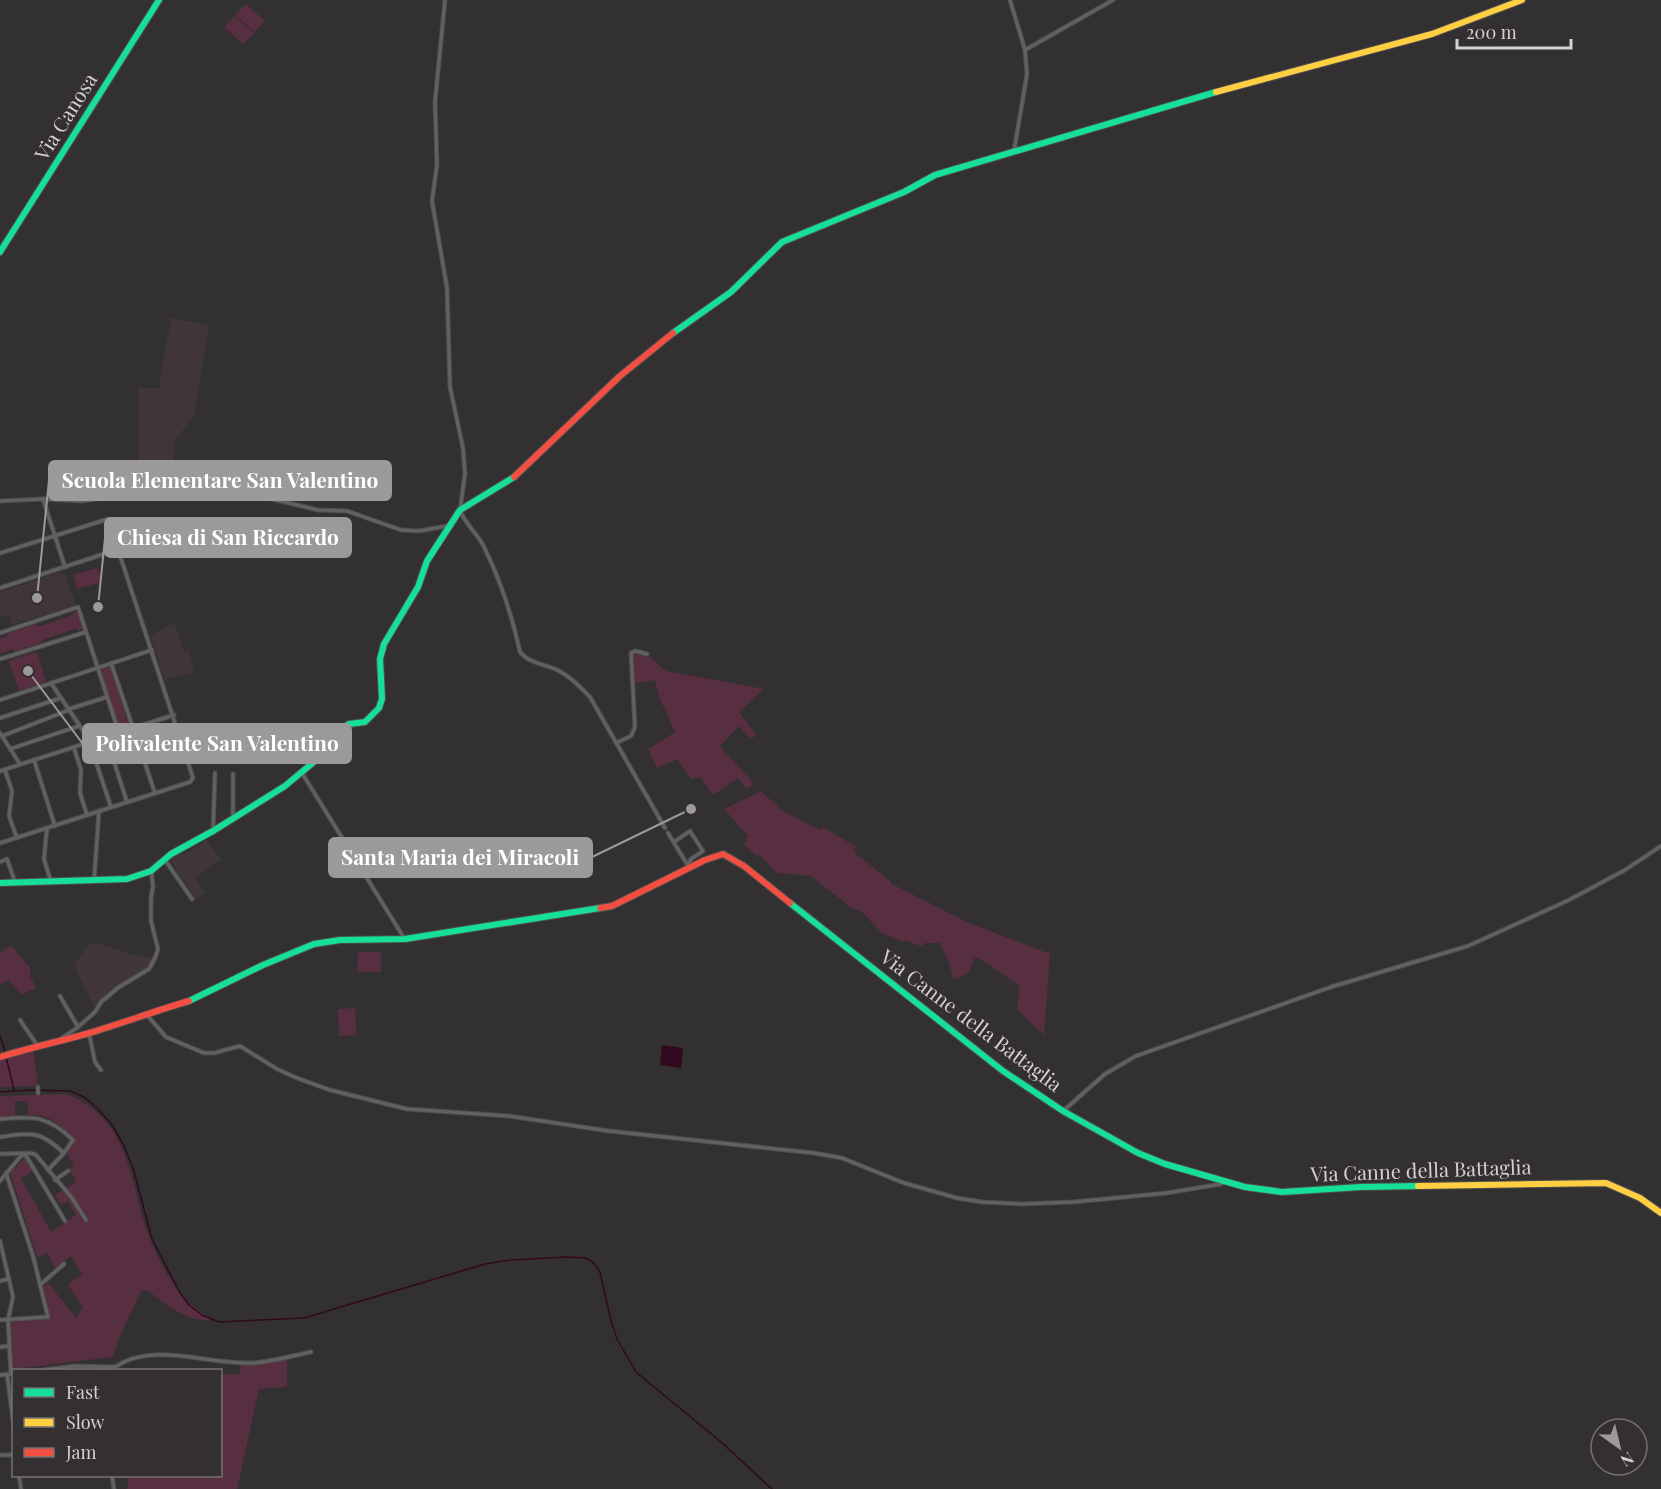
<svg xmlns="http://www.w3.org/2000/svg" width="1661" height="1489" viewBox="0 0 1661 1489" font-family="'Playfair Display',serif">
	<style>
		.built { fill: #40363a }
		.green { fill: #582f41 }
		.water { fill: #31091e }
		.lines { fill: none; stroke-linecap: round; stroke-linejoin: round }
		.stream { stroke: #31091e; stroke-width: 1.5 }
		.street-casing { stroke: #4f4e4e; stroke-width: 5 }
		.fast-casing { stroke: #4f4e4e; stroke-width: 8 }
		.slow-casing { stroke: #4f4e4e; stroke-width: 8 }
		.jam-casing { stroke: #4f4e4e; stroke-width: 8 }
		.street { stroke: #626162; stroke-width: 3 }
		.fast { stroke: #16e098; stroke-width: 6 }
		.slow { stroke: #ffcf43; stroke-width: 6 }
		.jam { stroke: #f24e42; stroke-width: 6 }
		.labels { text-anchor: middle; stroke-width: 4.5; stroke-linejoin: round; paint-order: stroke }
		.street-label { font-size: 20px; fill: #d4d1d2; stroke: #342f31 }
		.leader { fill: none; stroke: #9c999a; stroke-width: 2 }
		.callout-dot { fill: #9c999a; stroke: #342f31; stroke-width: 2 }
		.callout { fill: #9c999a; stroke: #9c999a; stroke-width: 2 }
		.callout-label { font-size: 21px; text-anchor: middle; font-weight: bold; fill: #fff }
	</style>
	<rect width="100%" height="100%" fill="#333031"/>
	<g class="built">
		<polygon points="171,318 209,325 194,415 174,442 175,484 146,485 143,480 138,481 138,388 159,388"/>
		<polygon points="61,572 62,575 65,574 76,605 12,625 9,614 0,617 0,592"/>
		<polygon points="175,623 183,651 189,650 194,673 164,679 151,635"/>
		<polygon points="207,840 221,860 195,877 205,893 195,899 170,859 181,852 183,855"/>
		<polygon points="96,943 126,953 153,958 148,969 116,987 94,1008 74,965 87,946"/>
	</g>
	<g class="green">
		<polygon points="246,4 265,21 255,32 235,15"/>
		<polygon points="235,16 254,33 243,44 224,27"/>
		<polygon points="98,568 101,582 77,589 73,575"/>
		<polygon points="77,611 83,629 78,630 77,628 42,640 43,642 14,652 13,649 0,654 0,639 8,636 8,633 36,624 38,627 72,615 72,613"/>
		<polygon points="37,652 46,681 19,691 9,661"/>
		<polygon points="634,654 650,657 666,671 764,689 739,712 756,735 751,739 739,726 720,746 754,784 746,789 738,778 713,795 700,777 691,779 677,759 657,768 648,749 675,732 660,699 655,680 630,684 631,657"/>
		<polygon points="110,667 129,727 120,730 100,670"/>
		<polygon points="761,791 783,811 820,830 823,827 856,847 854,849 855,853 890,881 890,883 967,922 1050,954 1044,1035 1017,1010 1020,986 982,960 974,957 969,973 953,979 949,962 940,943 925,943 921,946 904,940 903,942 882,933 860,910 854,910 811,876 777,873 759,854 757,856 744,845 748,836 724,809"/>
		<polygon points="12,946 30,968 30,976 36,988 21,995 9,980 0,984 0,954 8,947"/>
		<polygon points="358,952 381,952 381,972 357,972"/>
		<polygon points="355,1008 356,1035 339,1036 338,1009"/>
		<polygon points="33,1048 38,1086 0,1087 0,1059"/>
		<path d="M 66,1094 C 131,1119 129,1181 149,1237 C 157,1256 171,1286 186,1300 C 193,1307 203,1313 211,1320 C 187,1323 164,1303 147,1290 L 142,1290 L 120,1335 L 113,1357 L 12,1369 L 9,1322 L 49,1319 L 44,1287 L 48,1283 L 76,1318 L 83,1307 L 68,1285 L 82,1274 L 71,1256 L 55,1268 L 48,1253 L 37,1257 L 10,1172 L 25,1158 L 33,1171 L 21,1178 L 51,1232 L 76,1215 L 68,1201 L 61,1205 L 55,1195 L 76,1182 L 69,1169 L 74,1166 L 66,1151 L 74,1140 C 63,1127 47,1111 28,1116 L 28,1101 L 15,1101 L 15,1117 L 0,1118 L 0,1096 Z"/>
		<polygon points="287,1357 287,1387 259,1389 237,1489 127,1489 129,1476 220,1476 221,1374 240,1374 241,1364"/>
	</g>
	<polygon class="water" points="662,1045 683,1048 681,1068 660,1065"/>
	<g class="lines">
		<g class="stream">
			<polyline points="0,1036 5,1052"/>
			<polyline points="6,1057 14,1090"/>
			<polyline points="0,1092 32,1090 70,1091 84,1097 97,1108 112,1125 123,1144 133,1168 152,1239 180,1293 189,1305 202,1315 219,1322 304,1318 485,1264 510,1260 566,1257 585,1258 593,1262 600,1272 611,1321 617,1339 636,1372 721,1442 772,1489"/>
		</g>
		<g class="street-casing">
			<g id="street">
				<path d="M 445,0 L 435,102 L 437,165 L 432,201 L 447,288 L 450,387 L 463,448 L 465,474 L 460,510 C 464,523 477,533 483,545 C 500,579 512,615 520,652 C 529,663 543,664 555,669 C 569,675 580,687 590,697 L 665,828"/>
				<polyline points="1010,0 1025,50"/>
				<polyline points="1014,151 1027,74 1025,50 1113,0"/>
				<polyline points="43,499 65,567"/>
				<polyline points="0,501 43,499 82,501 139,493 246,493 318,510 347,511 401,530 419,531 447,526"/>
				<polyline points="0,553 108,519 193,778 190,782 0,843"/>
				<polyline points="0,588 119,549"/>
				<polyline points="0,633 78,607 119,733"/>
				<polyline points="0,659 86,632"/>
				<polyline points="111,663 133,728 174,715"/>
				<polyline points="51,683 90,741"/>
				<polyline points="0,700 152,650"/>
				<polyline points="69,709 107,697"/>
				<polyline points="0,718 61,698"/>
				<polyline points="0,733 20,764"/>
				<polyline points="2,736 69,710"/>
				<polyline points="106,737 127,802"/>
				<polyline points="616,743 631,736 635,727 631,653 635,651 647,654"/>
				<polyline points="74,748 81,770 80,793 87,815"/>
				<polyline points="10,749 79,726"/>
				<polyline points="95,759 111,807"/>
				<polyline points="34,760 55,826"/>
				<polyline points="5,770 12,791 9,816 17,838"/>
				<polyline points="0,771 133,728 155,793"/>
				<polyline points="302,773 404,938"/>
				<polyline points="233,818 233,774"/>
				<polyline points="47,828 44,859 51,882"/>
				<polyline points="213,831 215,773"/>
				<polyline points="668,833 687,864"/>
				<polyline points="674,842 690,831 703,851 691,859 688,865"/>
				<polyline points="165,860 192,899"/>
				<polyline points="0,862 7,859 15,882"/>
				<polyline points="94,881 99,811"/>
				<polyline points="60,996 78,1027"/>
				<polyline points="146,1014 166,1037 204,1053 214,1053 240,1046 277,1069 297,1078 330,1090 407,1109 509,1116 609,1131 814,1153 842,1158 904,1183 957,1198 982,1202 1021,1204 1073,1202 1167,1193 1221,1184 1224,1182"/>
				<polyline points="20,1020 37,1045"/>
				<polyline points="89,1033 95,1062 101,1070"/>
				<polyline points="59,1040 78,1027 95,1012 101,1002 119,987 149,969 155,958 158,949 151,921 151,898 153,886 151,871"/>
				<polyline points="38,1093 38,1087"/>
				<polyline points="1063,1111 1105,1074 1136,1056 1331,987 1468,946 1569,900 1625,870 1661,846"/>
				<path d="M 0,1119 C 35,1116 48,1116 73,1140 L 64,1153"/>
				<path d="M 0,1137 C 32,1133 39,1130 64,1153 L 48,1170"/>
				<polyline points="0,1154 31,1153 36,1155 72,1198 86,1220"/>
				<polyline points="25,1154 65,1221"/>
				<polyline points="55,1180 68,1171"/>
				<polyline points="0,1181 20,1157 25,1154"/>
				<polyline points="0,1241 13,1297 8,1320 11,1374"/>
				<polyline points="0,1281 9,1279"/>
				<polyline points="40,1285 64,1264"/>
				<polyline points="0,1320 48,1317 33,1256 6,1173"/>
				<polyline points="0,1347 9,1346"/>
				<path d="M 115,1367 C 155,1341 207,1365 252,1363 C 271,1362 292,1356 311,1352"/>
				<polyline points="43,1370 75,1366 115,1367"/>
				<polyline points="7,1374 14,1428"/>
				<polyline points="0,1375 14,1374"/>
				<polyline points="0,1455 14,1455"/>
				<polyline points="19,1476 21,1489"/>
				<polyline points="112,1476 114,1489"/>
			</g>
		</g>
		<g class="fast-casing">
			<g id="fast">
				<polyline points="0,252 159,0"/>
				<polyline points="673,333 731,292 782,242 904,192 935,175 1216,92"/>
				<polyline points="0,883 127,879 151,871 171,854 213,831 285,786 315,761 344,727 349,724 365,722 379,708 382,699 380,659 384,644 418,587 427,561 460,510 514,477"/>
				<polyline points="790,903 1003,1071 1063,1111 1138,1153 1165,1164 1245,1187 1282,1192 1361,1187 1418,1186"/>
				<polyline points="189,1001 263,965 314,944 340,940 405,939 600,908"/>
			</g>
		</g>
		<g class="slow-casing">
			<g id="slow">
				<polyline points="1216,92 1432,34 1522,0"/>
				<polyline points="1418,1186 1606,1183 1640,1198 1661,1213"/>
			</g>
		</g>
		<g class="jam-casing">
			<g id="jam">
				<polyline points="514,477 620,376 673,333"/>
				<polyline points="600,908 612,906 705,860 723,854 744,866 790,903"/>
				<path d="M 0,1057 C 29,1048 57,1042 86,1034 C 121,1024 154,1011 189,1001"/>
			</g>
		</g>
		<use href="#street" class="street"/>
		<use href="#fast" class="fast"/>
		<use href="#slow" class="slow"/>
		<use href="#jam" class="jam"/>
	</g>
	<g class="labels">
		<g class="street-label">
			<text transform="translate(66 117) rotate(-58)" y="7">Via Canosa</text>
			<text transform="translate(971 1021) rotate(37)" y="7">Via Canne della Battaglia</text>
			<text transform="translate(1421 1171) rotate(-2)" y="7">Via Canne della Battaglia</text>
		</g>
	</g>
	<path class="leader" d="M37 598L49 480M98 607L105 538M28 671L83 744M691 809L592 857"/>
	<g class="callout-dot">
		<circle cx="37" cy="598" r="6"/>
		<circle cx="98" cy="607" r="6"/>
		<circle cx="28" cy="671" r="6"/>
		<circle cx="691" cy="809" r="6"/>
	</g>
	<g class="callout">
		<rect x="49" y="461" width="342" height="39" rx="6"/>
		<rect x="105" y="518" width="246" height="39" rx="6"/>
		<rect x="83" y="724" width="268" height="39" rx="6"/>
		<rect x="329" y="838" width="263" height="39" rx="6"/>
	</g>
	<g class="callout-label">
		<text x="220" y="488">Scuola Elementare San Valentino</text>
		<text x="228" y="545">Chiesa di San Riccardo</text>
		<text x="217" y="751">Polivalente San Valentino</text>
		<text x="460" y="865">Santa Maria dei Miracoli</text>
	</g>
	<rect x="12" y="1369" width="210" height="108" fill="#342f31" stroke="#747071" stroke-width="1.5"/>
	<rect x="24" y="1388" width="30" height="9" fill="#16e098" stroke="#747071" stroke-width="1.5"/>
	<text x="66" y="1399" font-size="18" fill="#d4d1d2">Fast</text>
	<rect x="24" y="1418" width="30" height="9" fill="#ffcf43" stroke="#747071" stroke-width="1.5"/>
	<text x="66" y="1429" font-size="18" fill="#d4d1d2">Slow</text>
	<rect x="24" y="1448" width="30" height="9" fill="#f24e42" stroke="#747071" stroke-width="1.5"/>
	<text x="66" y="1459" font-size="18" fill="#d4d1d2">Jam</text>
	<g transform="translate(1619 1447) rotate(146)"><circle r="28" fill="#342f31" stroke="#747071" stroke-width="1.5"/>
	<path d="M0-4.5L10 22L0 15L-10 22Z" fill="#9c999a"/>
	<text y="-9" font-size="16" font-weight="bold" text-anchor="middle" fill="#d4d1d2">N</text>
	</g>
	<path d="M1457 39v9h114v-9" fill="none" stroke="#d4d1d2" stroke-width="3"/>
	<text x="1466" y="39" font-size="18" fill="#d4d1d2" stroke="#342f31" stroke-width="4.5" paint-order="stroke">200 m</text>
</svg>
